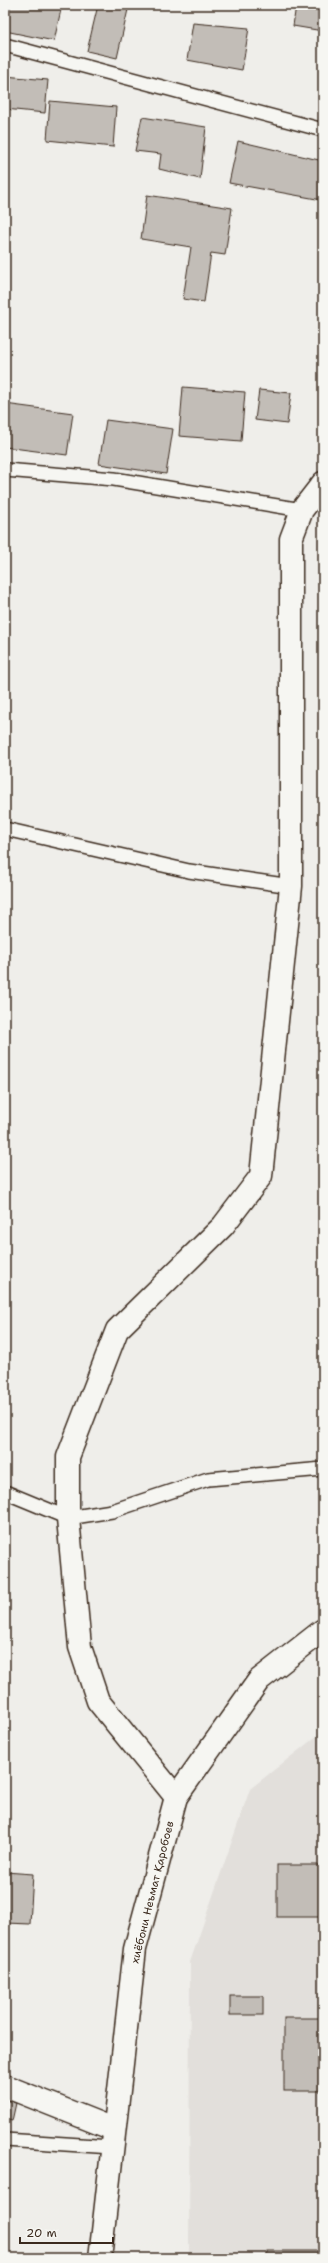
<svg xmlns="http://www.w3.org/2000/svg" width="328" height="2263" viewBox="0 0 328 2263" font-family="'Shantell Sans',sans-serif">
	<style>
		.built { fill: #e2dfdb }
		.building { fill: #c2bdb7; stroke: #3b2a1e }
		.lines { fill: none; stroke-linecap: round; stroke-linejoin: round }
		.service-casing { stroke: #3b2a1e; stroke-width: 16 }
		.minor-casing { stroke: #3b2a1e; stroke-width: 25 }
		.trunk-casing { stroke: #3b2a1e; stroke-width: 25 }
		.service { stroke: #f6f6f2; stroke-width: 13 }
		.minor { stroke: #f6f6f2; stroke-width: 22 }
		.trunk { stroke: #f6f6f2; stroke-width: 22 }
		.labels { text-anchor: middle; stroke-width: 3; stroke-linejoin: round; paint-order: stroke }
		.street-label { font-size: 11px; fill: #3b2a1e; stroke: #f6f6f2 }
	</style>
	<rect width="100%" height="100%" fill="#efeeea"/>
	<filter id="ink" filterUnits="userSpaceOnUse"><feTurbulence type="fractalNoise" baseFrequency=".025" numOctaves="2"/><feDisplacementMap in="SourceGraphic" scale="8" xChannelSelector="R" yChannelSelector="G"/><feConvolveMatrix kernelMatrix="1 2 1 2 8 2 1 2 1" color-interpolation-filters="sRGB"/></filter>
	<g filter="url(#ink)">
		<polygon class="built" points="323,1731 323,2258 189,2258 190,1962 250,1789"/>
		<g class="building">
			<polygon points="5,5 62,5 54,41 5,31"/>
			<polygon points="98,5 129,5 117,58 87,51"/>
			<polygon points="296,5 323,5 323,31 293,26"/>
			<polygon points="193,23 249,28 242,70 187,60"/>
			<polygon points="5,76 48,80 45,113 5,109"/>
			<polygon points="50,101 116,107 113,147 47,140"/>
			<polygon points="142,117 206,127 200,179 159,169 161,154 135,151"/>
			<polygon points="238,141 323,161 322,200 229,183"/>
			<polygon points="147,195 232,208 225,255 211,253 204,302 183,299 191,247 141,239"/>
			<polygon points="183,387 245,392 241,441 179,436"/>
			<polygon points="259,390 291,393 287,424 255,420"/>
			<polygon points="5,404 73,413 67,455 5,447"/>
			<polygon points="106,420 173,429 166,474 99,464"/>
			<polygon points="5,1821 9,1821 6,1839 5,1839"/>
			<rect x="277" y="1865" width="46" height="52"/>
			<polygon points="5,1872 33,1874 30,1924 5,1923"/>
			<rect x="230" y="1996" width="33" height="19"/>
			<rect x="284" y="2018" width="39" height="73"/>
			<polygon points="5,2100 16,2103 12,2121 5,2119"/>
			<rect x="267" y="2251" width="56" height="7"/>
		</g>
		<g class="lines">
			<g class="service-casing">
				<g id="service">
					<polyline points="5,45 323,130"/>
					<polyline points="5,470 114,479 302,510"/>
					<polyline points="5,829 189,871 291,886"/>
					<polyline points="5,1492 68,1518 112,1511 208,1479 323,1469"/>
					<polyline points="5,2140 111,2147"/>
				</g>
			</g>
			<g class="minor-casing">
				<g id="minor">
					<polyline points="176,1797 98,1701 80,1647 68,1518 68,1457 117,1330 223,1226 261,1176 291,886 291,539 302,510 323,483"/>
					<polyline points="5,2086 113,2129"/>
				</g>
			</g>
			<g class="trunk-casing">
				<polyline id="trunk" points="100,2258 135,1949 176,1797 259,1680 323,1630"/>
			</g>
			<use href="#service" class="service"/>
			<use href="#minor" class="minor"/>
			<use href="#trunk" class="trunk"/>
		</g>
	</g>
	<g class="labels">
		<g class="street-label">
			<text transform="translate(152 1892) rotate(-76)" y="4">хиёбони Неъмат Қаробоев</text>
		</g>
	</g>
	<rect width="328" height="2263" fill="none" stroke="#f6f6f2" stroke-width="20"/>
	<rect x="10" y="10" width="308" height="2243" fill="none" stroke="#3b2a1e" stroke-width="1.5" filter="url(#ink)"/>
	<path d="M20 2237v6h93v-6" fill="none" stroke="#3b2a1e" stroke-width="2"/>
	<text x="26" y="2237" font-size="12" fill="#3b2a1e" stroke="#f6f6f2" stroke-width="3" paint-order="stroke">20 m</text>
</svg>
